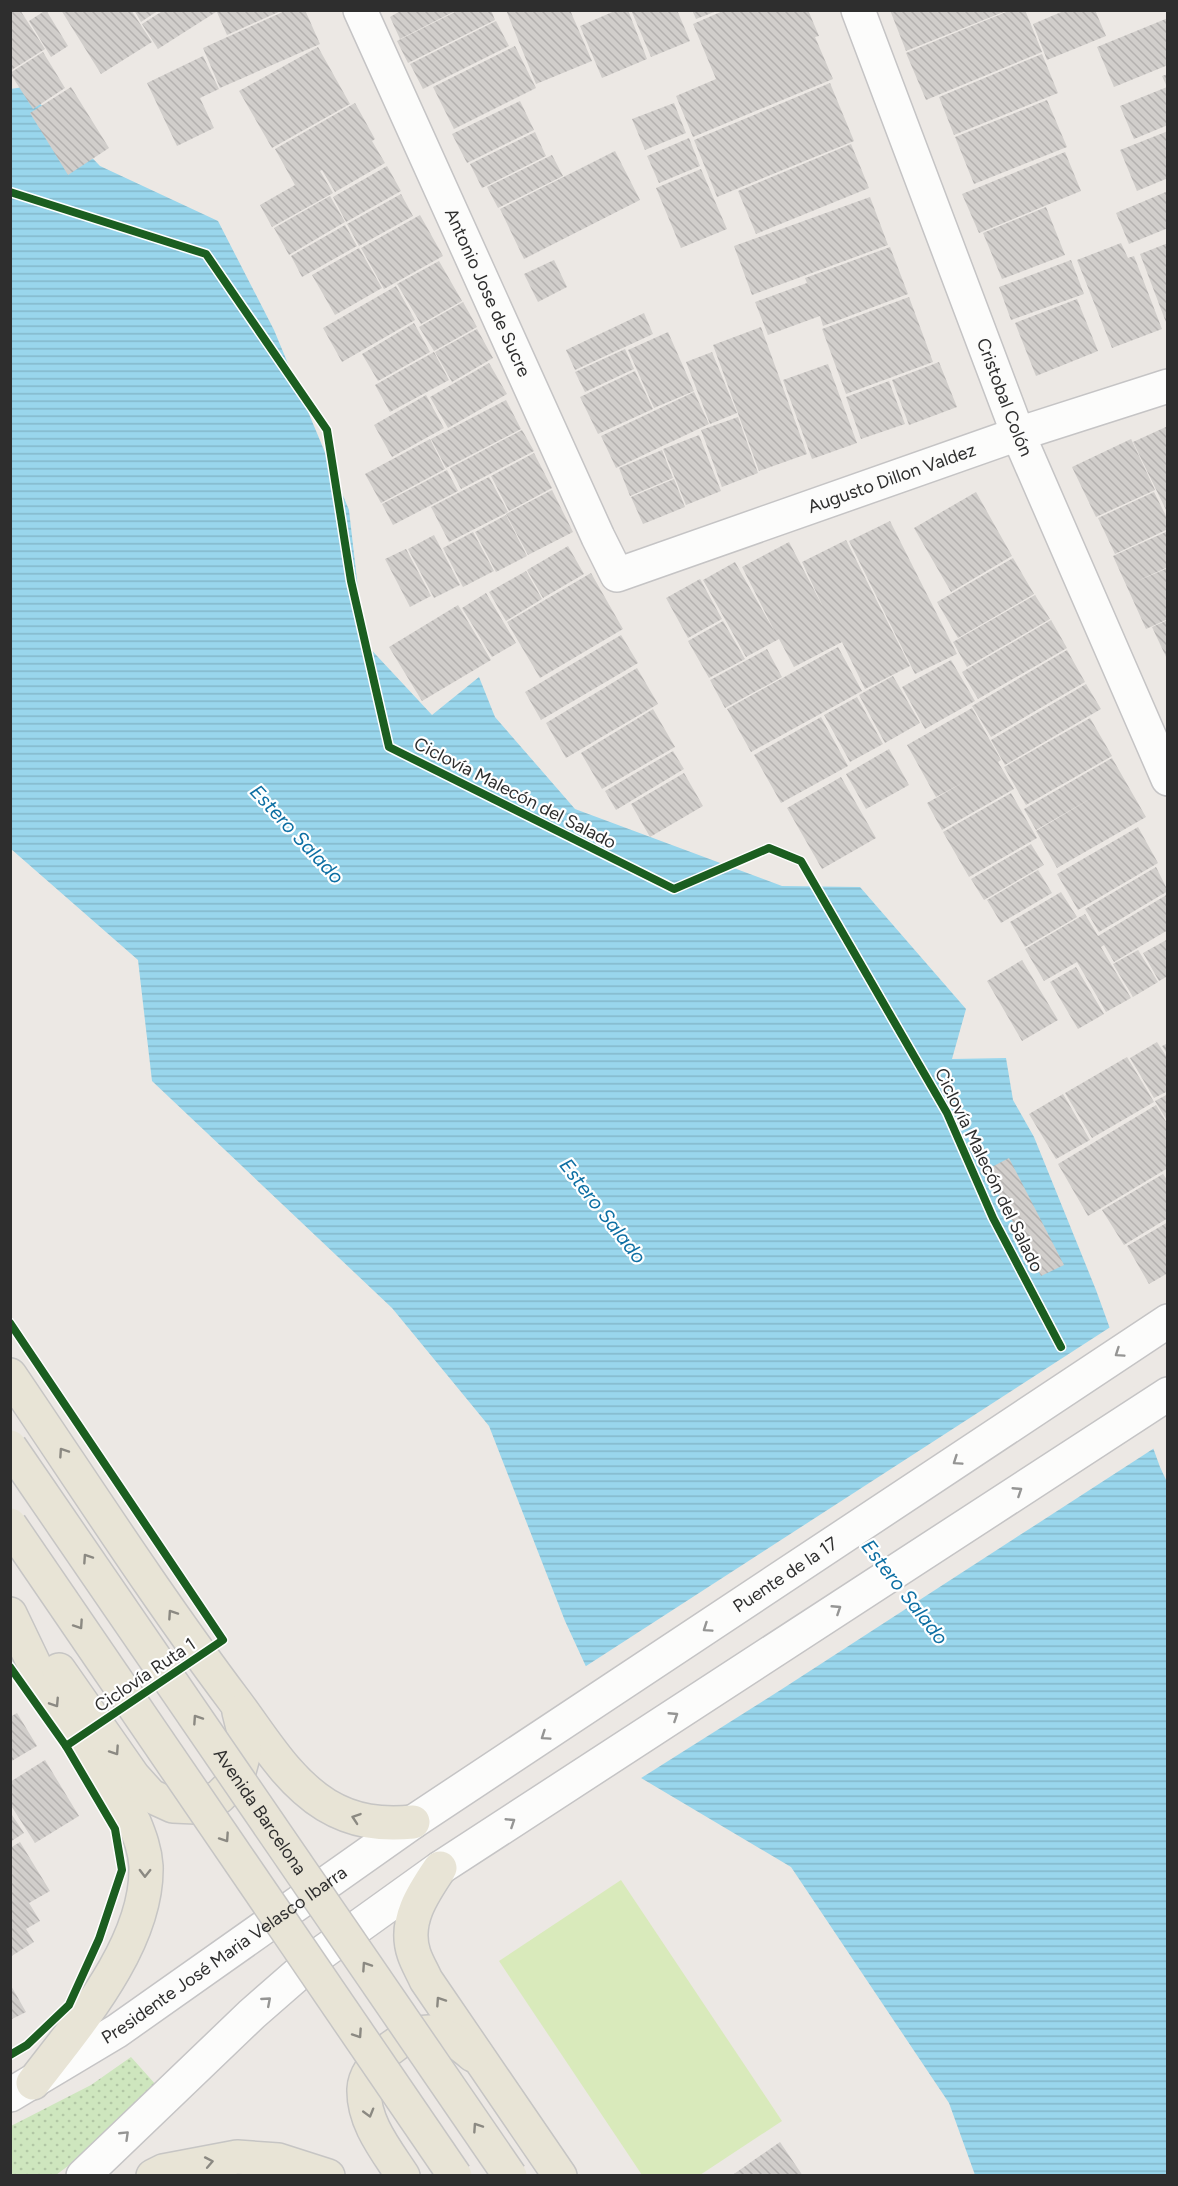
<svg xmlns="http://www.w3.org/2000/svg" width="1178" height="2186" viewBox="0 0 1178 2186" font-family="Figtree,sans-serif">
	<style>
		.grass { fill: url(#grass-dots) }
		.pitch { fill: #d9eabb }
		.water { fill: url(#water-rules) }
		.pier { fill: #ece8e4 }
		.building { fill: url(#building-back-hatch) }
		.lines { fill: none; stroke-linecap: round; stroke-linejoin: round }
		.minor-casing { stroke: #c5c4c5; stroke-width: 36 }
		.secondary-casing { stroke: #c5c4c5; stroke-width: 36 }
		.primary-casing { stroke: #c6c5c4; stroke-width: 36 }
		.minor { stroke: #fcfcfb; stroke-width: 33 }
		.secondary { stroke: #fcfcfb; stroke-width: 33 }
		.primary { stroke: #e8e4d6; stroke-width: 33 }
		.primary-bridge-casing { stroke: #c6c5c4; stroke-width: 36; stroke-linecap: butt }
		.primary-bridge { stroke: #e8e4d6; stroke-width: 33 }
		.cycleway-casing { stroke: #fff; stroke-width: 11 }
		.cycleway { stroke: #1b5e20; stroke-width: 8 }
		.oneway { stroke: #959594 }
		.oneway2 { stroke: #8b8982 }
		.labels { text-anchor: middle; stroke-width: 4.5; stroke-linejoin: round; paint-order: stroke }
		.street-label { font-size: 18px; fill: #2e2e2e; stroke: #fff }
		.water-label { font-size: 20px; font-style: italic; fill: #0d6fa3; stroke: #fff }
	</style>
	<defs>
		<pattern id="grass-dots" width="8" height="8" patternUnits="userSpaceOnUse" patternTransform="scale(1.5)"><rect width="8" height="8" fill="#cee6be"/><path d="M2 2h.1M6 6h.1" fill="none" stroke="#b1c6a4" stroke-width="1.8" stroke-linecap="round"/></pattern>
		<pattern id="water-rules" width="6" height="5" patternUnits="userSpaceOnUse" patternTransform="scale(1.5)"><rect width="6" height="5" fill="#99d6ec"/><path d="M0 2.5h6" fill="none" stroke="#84b8cb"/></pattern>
		<pattern id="building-back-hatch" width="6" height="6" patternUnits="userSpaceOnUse" patternTransform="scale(1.5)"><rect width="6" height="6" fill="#d1cecb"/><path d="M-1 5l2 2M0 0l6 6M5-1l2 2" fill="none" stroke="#b4b1af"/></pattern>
	</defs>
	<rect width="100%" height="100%" fill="#ece8e4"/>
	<polygon class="grass" points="131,2057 157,2086 84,2154 56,2175 11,2176 11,2126 91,2085"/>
	<polygon class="pitch" points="621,1880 782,2121 700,2175 642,2175 499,1961"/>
	<polygon class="water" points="24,87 100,166 218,221 274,330 349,510 364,642 432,715 479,677 495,717 575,809 782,886 860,887 966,1009 952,1059 1006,1058 1013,1100 1034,1137 1096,1290 1160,1467 1167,1482 1167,2175 975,2175 949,2103 791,1867 636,1775 565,1621 489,1426 392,1308 152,1081 138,960 11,849 10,89"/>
	<polygon class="pier" points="1112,1326 1156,1447 779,1691 638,1780 634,1778 583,1668"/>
	<g class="building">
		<polygon points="10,10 20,10 45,49 10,71"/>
		<polygon points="46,10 68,46 51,57 29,21"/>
		<polygon points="61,10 131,10 152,42 101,74"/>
		<polygon points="134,10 159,10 141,22"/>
		<polygon points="164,10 215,10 216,12 158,49 142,24"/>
		<polygon points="216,10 283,10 227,35"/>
		<polygon points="287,10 305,10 320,44 220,88 203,48"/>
		<polygon points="402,10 457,10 400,39 390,17"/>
		<polygon points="459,10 491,10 495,20 408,63 397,41"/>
		<polygon points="506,10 570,10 592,61 536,84"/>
		<polygon points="617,10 628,10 647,59 602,78 580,26"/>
		<polygon points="631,10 677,10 690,41 651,57"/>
		<polygon points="692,10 717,10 717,11 696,19"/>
		<polygon points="725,10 808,10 819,36 815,37 833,79 693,137 676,96 716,79 693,24"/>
		<polygon points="890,10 1006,10 1006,11 906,51"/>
		<polygon points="1011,10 1025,10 1042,52 926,100 906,53"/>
		<polygon points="1066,10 1095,10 1106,36 1047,60 1033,24"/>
		<polygon points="1168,18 1168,65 1114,87 1097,47"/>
		<polygon points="496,21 509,46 423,89 410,64"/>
		<polygon points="515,46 536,88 454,129 433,87"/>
		<polygon points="318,47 350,104 272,148 239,91"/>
		<polygon points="43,52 65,88 33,109 10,73"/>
		<polygon points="1042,54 1058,93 954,135 939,97"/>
		<polygon points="203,56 219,89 200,98 214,128 177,146 147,83"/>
		<polygon points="1168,74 1168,125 1134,139 1120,106 1167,87 1162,76"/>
		<polygon points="830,83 854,141 717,197 694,140"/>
		<polygon points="71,87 109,148 68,175 30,113"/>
		<polygon points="1047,100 1067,147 974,184 955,137"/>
		<polygon points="520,101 534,130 467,163 452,134"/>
		<polygon points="355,103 375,139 372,141 385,163 335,192 322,170 320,171 333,193 272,227 260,205 295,185 275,149"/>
		<polygon points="674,103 686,133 645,150 632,119"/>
		<polygon points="1168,131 1168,178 1137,191 1120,150"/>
		<polygon points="535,132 546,156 482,188 470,164"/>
		<polygon points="689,138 700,166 659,183 647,156"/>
		<polygon points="851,144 869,188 756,234 738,191"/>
		<polygon points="615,151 640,200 524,259 500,209"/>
		<polygon points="1065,152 1081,191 979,233 962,194"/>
		<polygon points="552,155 563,176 498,208 487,187"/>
		<polygon points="387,166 401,191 346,222 333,197"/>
		<polygon points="701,169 727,229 681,248 656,188"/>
		<polygon points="1168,191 1168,228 1129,244 1116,213"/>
		<polygon points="401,194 413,216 359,246 347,224"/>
		<polygon points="330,196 345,222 289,255 274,228"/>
		<polygon points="870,197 888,245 752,295 734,246"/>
		<polygon points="1046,207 1065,255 1002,279 983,233"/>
		<polygon points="420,215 443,256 384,289 361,248"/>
		<polygon points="345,225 357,246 302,277 291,256"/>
		<polygon points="1121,243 1128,258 1134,256 1162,329 1112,348 1077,260"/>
		<polygon points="1168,243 1168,325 1167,325 1140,254"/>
		<polygon points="890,247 908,294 823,326 820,316 768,335 755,302 807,283 805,278"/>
		<polygon points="359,248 382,288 335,315 312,275"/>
		<polygon points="554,260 567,287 538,302 524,274"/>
		<polygon points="1071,260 1084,294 1011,320 999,287"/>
		<polygon points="439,261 462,301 421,324 397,284"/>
		<polygon points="396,286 415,320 342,362 323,328"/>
		<polygon points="909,297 933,362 846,394 822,329"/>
		<polygon points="1077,299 1098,351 1036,376 1015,323"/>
		<polygon points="463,302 477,327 434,351 419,327"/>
		<polygon points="644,313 653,334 575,370 566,350"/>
		<polygon points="414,323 430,352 378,381 362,354"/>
		<polygon points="761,327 807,454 759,471 713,345"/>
		<polygon points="477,329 493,358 452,382 435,352"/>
		<polygon points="668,332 694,391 654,408 628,350"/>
		<polygon points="625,349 634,369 585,392 575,372"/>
		<polygon points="434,352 449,380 390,412 375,385"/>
		<polygon points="712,352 737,413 710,424 686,362"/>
		<polygon points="939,362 957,407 909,425 892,380"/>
		<polygon points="489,363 507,394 448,428 430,397"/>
		<polygon points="828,364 857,443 812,459 783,380"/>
		<polygon points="635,371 653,409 598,434 580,397"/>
		<polygon points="889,381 905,424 861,439 846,397"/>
		<polygon points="694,392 709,424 616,468 601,436"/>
		<polygon points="426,395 444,428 392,457 374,425"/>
		<polygon points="506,400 521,429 446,468 431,439"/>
		<polygon points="738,417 758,473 722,487 701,430"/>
		<polygon points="1168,426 1168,514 1133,442"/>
		<polygon points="522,430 534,451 461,489 450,468"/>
		<polygon points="699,435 721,491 686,505 663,449"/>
		<polygon points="430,439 445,469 381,503 365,474"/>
		<polygon points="1131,439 1155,490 1096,517 1072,467"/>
		<polygon points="662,450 673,478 630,496 619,468"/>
		<polygon points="534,453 552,488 509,511 491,476"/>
		<polygon points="447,470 458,491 393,525 382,504"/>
		<polygon points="489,477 508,512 449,542 431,507"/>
		<polygon points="674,479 685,507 643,524 631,497"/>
		<polygon points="552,490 573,532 528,555 506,514"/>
		<polygon points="976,492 1012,556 951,592 914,528"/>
		<polygon points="1154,492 1168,520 1168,529 1115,554 1098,518"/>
		<polygon points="506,515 527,556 496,572 475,532"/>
		<polygon points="890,521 957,654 915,674 849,541"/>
		<polygon points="1168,531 1168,567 1135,582 1168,568 1168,619 1146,629 1113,556"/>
		<polygon points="473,532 494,571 463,587 443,548"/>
		<polygon points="434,535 460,585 434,598 408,549"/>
		<polygon points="846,540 910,666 865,689 842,642 794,667 779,639 746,657 703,580 735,562 776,634 742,567 789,542 823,607 802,562"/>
		<polygon points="568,546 584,574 543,598 527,570"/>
		<polygon points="406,549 431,596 410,607 385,559"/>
		<polygon points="1013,558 1034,594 958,638 937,602"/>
		<polygon points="526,571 542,599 506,621 489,592"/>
		<polygon points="591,573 623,629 540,678 507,622"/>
		<polygon points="700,579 722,619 688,638 666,598"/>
		<polygon points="486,593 516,643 492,657 462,608"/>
		<polygon points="1035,595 1050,619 967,667 953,642"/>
		<polygon points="458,605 491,660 422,701 389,647"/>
		<polygon points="1051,620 1067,648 978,699 962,672"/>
		<polygon points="1168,620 1168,661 1152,627"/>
		<polygon points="723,621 745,659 709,678 688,641"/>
		<polygon points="621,635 638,663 541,720 525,692"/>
		<polygon points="838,647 862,691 751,752 727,709"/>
		<polygon points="767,649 782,677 725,708 710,680"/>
		<polygon points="1067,650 1085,682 991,737 972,706"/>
		<polygon points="951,660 975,701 925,729 902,687"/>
		<polygon points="637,668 658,704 566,758 546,723"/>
		<polygon points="893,676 920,723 885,743 859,695"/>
		<polygon points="1086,684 1101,709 1005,765 991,740"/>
		<polygon points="857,697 883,744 850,762 824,715"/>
		<polygon points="972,708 1001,760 998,762 1014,789 942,830 927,803 964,782 936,797 907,745"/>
		<polygon points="653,709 675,747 602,789 581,753"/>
		<polygon points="821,717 848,766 781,803 754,755"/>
		<polygon points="1090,718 1112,756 1026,805 1004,767"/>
		<polygon points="889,749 909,785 866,809 846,774"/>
		<polygon points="673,751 684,769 616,810 605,791"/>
		<polygon points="1112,758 1146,817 1057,868 1036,831 1095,796 1036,830 1024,809"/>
		<polygon points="684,773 703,806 650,837 631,804"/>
		<polygon points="841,777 876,838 822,869 787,808"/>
		<polygon points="1011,793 1037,838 969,877 943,832"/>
		<polygon points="1138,827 1158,863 1078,910 1057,874"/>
		<polygon points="1031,844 1044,865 984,900 971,879"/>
		<polygon points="1156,867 1168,891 1099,932 1085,909"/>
		<polygon points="1038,870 1052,893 1001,923 987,900"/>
		<polygon points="1061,892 1077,917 1025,947 1010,922"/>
		<polygon points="1168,894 1168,930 1114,962 1104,945 1101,947 1131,998 1106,1012 1077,962 1044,981 1025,949 1085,914 1098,936"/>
		<polygon points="1168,939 1168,976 1159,981 1143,953"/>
		<polygon points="1138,950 1158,982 1133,997 1113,964"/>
		<polygon points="1022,960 1058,1020 1022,1041 987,981"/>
		<polygon points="1076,967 1104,1014 1078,1029 1050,982"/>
		<polygon points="1157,1042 1168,1059 1168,1091 1154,1098 1130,1058"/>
		<polygon points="1168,1043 1168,1055 1162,1046"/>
		<polygon points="1127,1057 1154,1102 1092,1138 1065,1093"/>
		<polygon points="1063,1094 1090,1140 1056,1159 1029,1114"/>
		<polygon points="1168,1094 1168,1122 1155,1101"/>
		<polygon points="1156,1105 1168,1125 1168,1168 1088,1216 1058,1164"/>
		<polygon points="1009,1158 1064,1265 1041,1276 986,1170"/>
		<polygon points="1163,1174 1168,1181 1168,1218 1124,1245 1102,1210"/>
		<polygon points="1168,1222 1168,1273 1149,1284 1127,1246"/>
		<polygon points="17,1713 37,1746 10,1762 10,1717"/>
		<polygon points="45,1760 79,1816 35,1843 10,1804 10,1782"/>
		<polygon points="10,1812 24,1833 10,1842"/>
		<polygon points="20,1842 50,1891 29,1903 40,1921 26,1929 34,1942 10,1957 10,1848"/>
		<polygon points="10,1984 26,2012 10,2020"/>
		<polygon points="780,2142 803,2176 731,2176"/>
	</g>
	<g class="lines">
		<g class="minor-casing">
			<g id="minor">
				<path id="s1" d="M 360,10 L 598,537 L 617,575 L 1018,434 L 1168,386"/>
				<path id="s2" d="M 858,10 L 1018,434 L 1168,779"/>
			</g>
		</g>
		<g class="secondary-casing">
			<g id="secondary">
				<path id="s3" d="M 10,2095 L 117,2031 L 413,1822 L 1168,1321"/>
				<polyline points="83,2176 252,2014 323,1952 440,1868 1168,1394"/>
			</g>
		</g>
		<g class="primary-casing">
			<g id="primary">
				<path d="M 10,1375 C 84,1484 155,1595 234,1700 C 262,1737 286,1780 326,1805 C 354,1822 382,1825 413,1822"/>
				<path d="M 10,1614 L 45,1687 L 134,1822 C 140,1837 145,1850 146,1866 C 148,1944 78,2024 33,2083"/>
				<polyline points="59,1670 133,1776 151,1796 173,1806 196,1807 219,1797 237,1779 244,1753 243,1728 239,1712"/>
				<path d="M 440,1868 C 423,1893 403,1922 414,1954 C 417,1963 422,1971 426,1980 L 560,2176"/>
				<polyline points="153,2176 163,2171 237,2157 278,2160 328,2176"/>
				<path d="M 403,2176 C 386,2150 363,2122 364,2089 C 365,2064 404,2031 429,2032 C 446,2034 461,2044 473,2055"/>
			</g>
		</g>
		<use href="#minor" class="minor"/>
		<use href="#secondary" class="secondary"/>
		<use href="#primary" class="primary"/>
		<g class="primary-bridge-casing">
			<g id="primary-bridge">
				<path id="s4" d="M 10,1447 L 510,2176"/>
				<polyline points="10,1525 455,2176"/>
			</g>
		</g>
		<use href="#primary-bridge" class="primary-bridge"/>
		<g class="cycleway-casing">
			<g id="cycleway">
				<polyline points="10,192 206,254 327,430 351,581 389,747 674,889 769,848 801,861 947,1113 993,1218 1061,1347"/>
				<polyline points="10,1323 223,1640 66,1746"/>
				<polyline points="10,1667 66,1746 115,1829 122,1870 99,1939 69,2005 27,2045 10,2055"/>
			</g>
		</g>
		<use href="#cycleway" class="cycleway"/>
	</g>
	<defs><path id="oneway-chevron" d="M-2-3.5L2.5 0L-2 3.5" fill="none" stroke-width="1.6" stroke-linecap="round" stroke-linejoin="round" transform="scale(1.5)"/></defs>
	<g class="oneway">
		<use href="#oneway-chevron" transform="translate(1119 1353) rotate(146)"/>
		<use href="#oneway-chevron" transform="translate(957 1461) rotate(146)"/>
		<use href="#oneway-chevron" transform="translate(1018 1491) rotate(-33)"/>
		<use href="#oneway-chevron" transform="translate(837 1609) rotate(-33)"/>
		<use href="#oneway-chevron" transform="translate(707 1628) rotate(146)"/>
		<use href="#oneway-chevron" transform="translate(674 1716) rotate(-33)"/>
		<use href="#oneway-chevron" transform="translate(545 1736) rotate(146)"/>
		<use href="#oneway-chevron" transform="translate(511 1822) rotate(-33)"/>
		<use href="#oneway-chevron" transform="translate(267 2001) rotate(-41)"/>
		<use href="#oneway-chevron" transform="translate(125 2135) rotate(-44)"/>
	</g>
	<g class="oneway2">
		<use href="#oneway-chevron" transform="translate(63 1452) rotate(-124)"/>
		<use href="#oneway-chevron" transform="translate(87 1558) rotate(-124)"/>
		<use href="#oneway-chevron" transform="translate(172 1614) rotate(-124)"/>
		<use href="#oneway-chevron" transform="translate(79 1625) rotate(56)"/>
		<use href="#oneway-chevron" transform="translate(55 1703) rotate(57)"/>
		<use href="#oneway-chevron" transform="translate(197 1719) rotate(-124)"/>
		<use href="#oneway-chevron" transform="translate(115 1751) rotate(56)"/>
		<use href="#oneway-chevron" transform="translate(356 1818) rotate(-161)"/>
		<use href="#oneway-chevron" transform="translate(225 1838) rotate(56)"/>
		<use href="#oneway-chevron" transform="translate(145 1873) rotate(91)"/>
		<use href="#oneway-chevron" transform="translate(366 1966) rotate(-124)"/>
		<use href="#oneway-chevron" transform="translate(440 2001) rotate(-124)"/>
		<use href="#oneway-chevron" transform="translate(358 2034) rotate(56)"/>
		<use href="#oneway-chevron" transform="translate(369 2113) rotate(74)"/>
		<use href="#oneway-chevron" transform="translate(477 2127) rotate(-124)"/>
		<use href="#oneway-chevron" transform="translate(209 2162) rotate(-11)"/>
	</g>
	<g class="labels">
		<g class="street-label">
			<text dy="6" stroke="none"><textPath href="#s1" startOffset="310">Antonio Jose de Sucre</textPath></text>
			<text dy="6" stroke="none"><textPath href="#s2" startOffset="414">Cristobal Colón</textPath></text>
			<text dy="6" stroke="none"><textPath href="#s1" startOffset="912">Augusto Dillon Valdez</textPath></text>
			<text transform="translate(515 793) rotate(27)" y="6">Ciclovía Malecón del Salado</text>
			<text transform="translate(989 1170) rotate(64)" y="6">Ciclovía Malecón del Salado</text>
			<text dy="6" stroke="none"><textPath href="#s3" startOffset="934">Puente de la 17</textPath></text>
			<text transform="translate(145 1675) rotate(-34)" y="6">Ciclovía Ruta 1</text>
			<text dy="6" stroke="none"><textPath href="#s4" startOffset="442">Avenida Barcelona</textPath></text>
			<text dy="6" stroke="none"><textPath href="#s3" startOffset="256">Presidente José Maria Velasco Ibarra</textPath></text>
		</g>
		<g class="water-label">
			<text transform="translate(297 834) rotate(47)" y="7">Estero Salado</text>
			<text transform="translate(603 1211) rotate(52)" y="7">Estero Salado</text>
			<text transform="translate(905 1592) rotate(52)" y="7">Estero Salado</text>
		</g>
	</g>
	<rect width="1178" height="2186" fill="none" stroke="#2e2e2e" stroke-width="24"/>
</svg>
